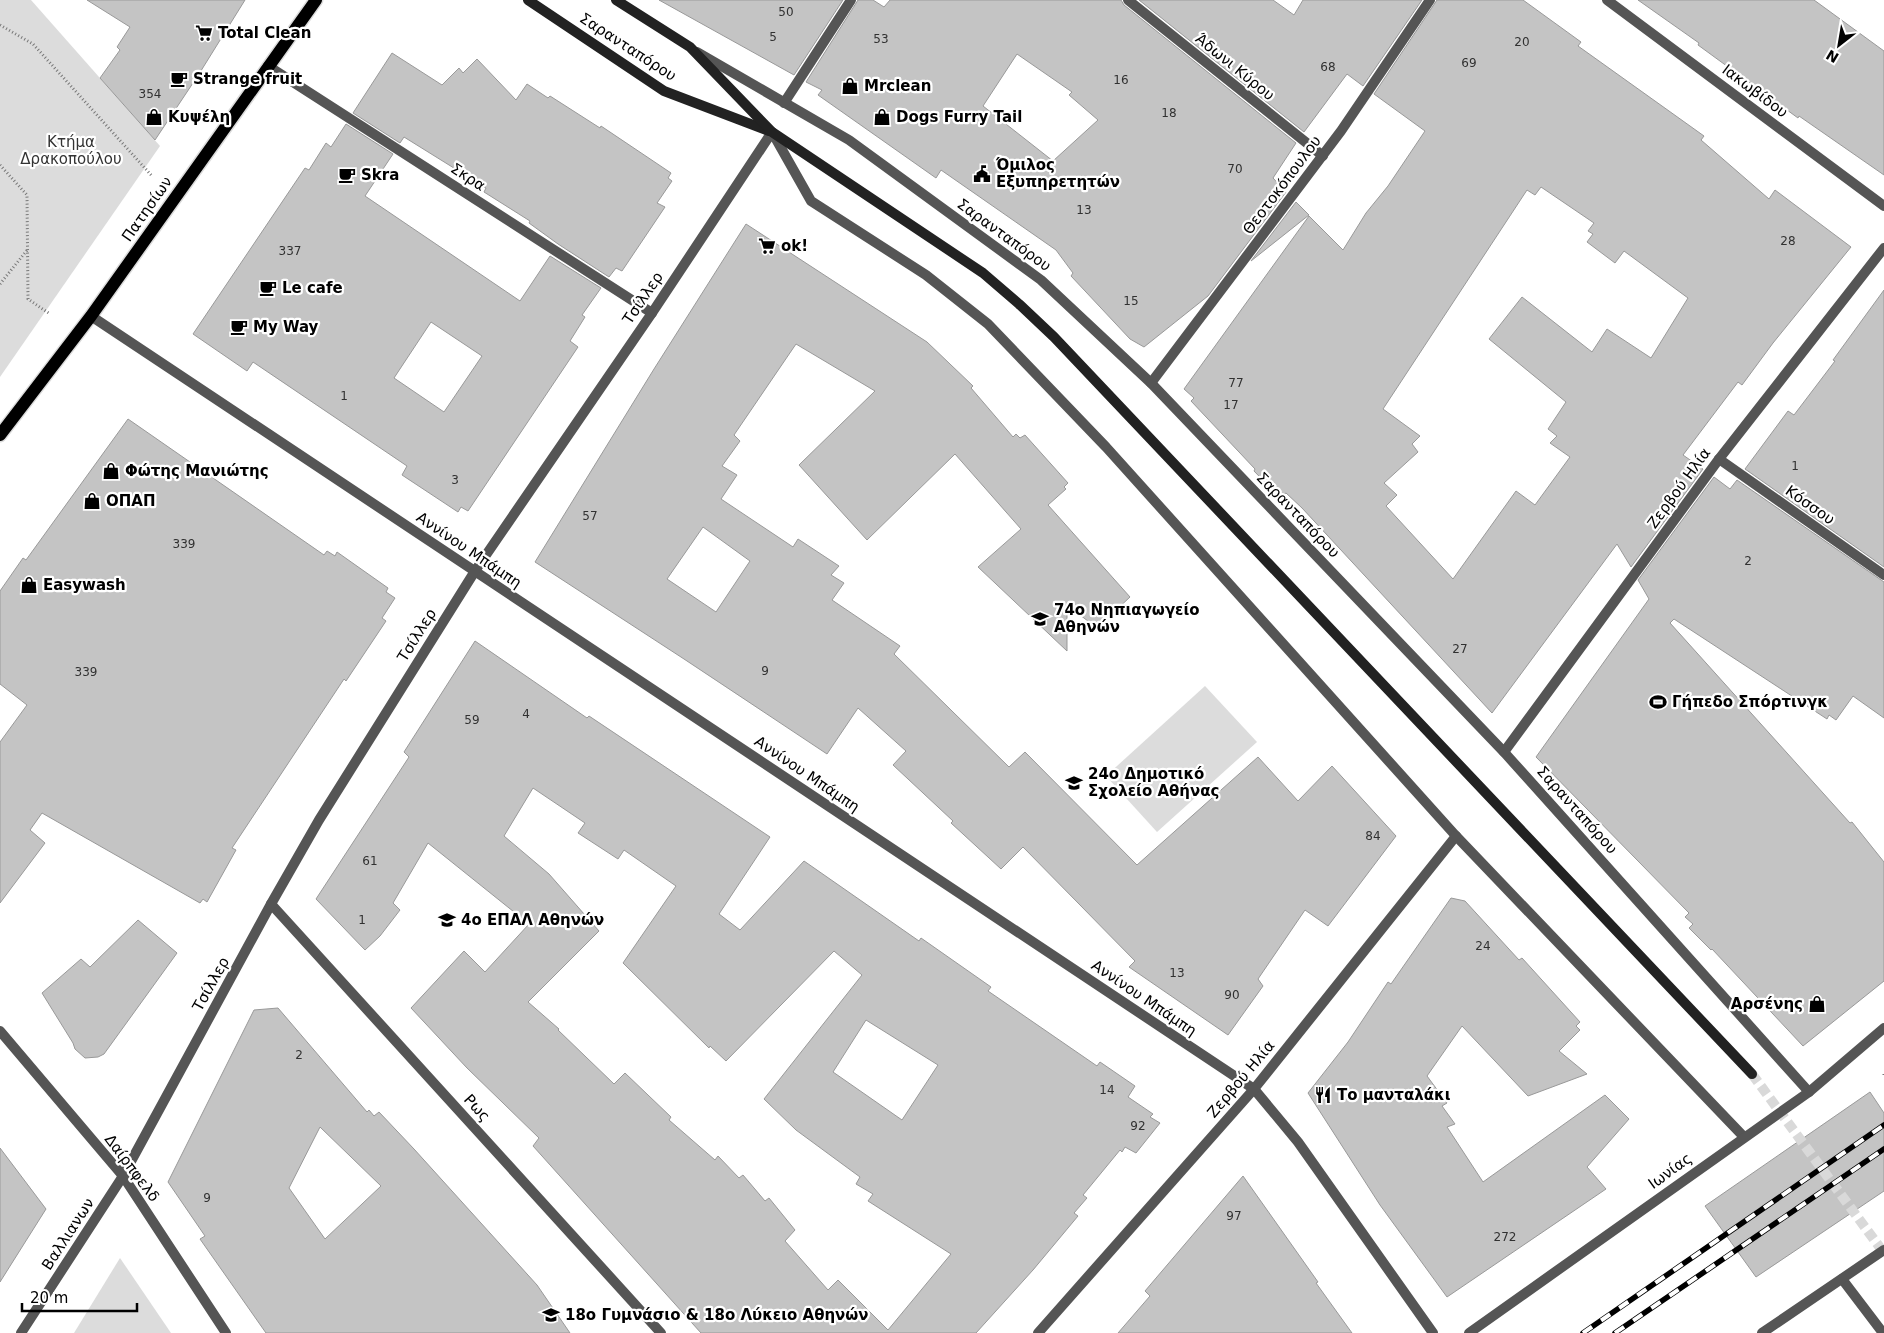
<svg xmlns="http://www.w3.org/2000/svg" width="1884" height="1333" viewBox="0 0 1884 1333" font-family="'DejaVu Sans',sans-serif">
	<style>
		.green { fill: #dcdcdc }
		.building { fill: #c4c4c4; stroke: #999; fill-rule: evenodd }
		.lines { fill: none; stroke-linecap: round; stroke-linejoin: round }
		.secondary-tunnel { stroke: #d9d9d9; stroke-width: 10; stroke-dasharray: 10 5; stroke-linecap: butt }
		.primary-casing { stroke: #dbdbdb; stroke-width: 15 }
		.path { stroke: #777; stroke-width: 3; stroke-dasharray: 1 2.5; stroke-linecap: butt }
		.street { stroke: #555; stroke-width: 10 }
		.secondary { stroke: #222; stroke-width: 10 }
		.primary { stroke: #000; stroke-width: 12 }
		.rail-casing { stroke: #000; stroke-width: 5.5 }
		.rail { stroke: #fff; stroke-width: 4; stroke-dasharray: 11; stroke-linecap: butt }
		.labels { text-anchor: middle; stroke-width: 4.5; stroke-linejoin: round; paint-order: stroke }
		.number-label { font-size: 12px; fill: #313131 }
		.poi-label { font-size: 15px; font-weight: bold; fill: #000; stroke: #fff; text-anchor: start }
		.street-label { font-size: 15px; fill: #000; stroke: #fff }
		.park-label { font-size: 15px; fill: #333; stroke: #fff }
	</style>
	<rect width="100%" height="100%" fill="#fff"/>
	<g class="green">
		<polygon points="0,0 31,0 160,146 0,377"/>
		<polygon points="1205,686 1257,742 1157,832 1106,776"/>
		<polygon points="120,1258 171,1333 74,1333"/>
	</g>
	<g class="building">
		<polygon points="87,0 245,0 199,74 155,140 100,78 120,50 117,47 130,27"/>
		<polygon points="659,0 843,0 794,75"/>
		<path d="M 858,0 L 873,0 L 884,7 L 890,0 L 1121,0 L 1124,5 L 1296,143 L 1273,178 L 1286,192 L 1208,296 L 1144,347 L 1130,339 L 1071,276 L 1073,273 L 1056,250 L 941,170 L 936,178 L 818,95 L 822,90 L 806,82 ZM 1017,54 L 1072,92 L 1069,95 L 1098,120 L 1053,161 L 983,106 Z"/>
		<polygon points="1139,0 1273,0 1294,15 1303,0 1422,0 1363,86 1347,74 1304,132"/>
		<path d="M 1437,0 L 1523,0 L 1581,42 L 1578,46 L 1704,136 L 1701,140 L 1769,199 L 1775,190 L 1851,247 L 1773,343 L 1742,385 L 1738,382 L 1683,455 L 1703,469 L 1631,567 L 1617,544 L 1492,713 L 1302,508 L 1286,493 L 1279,497 L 1254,471 L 1255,469 L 1191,401 L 1194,398 L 1184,389 L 1309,216 L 1343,250 L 1366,213 L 1388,186 L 1425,131 L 1374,94 ZM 1541,187 L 1594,223 L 1588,231 L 1593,234 L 1587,242 L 1615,263 L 1624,251 L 1688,298 L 1651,358 L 1607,329 L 1592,352 L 1522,297 L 1489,339 L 1566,402 L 1548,429 L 1557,436 L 1550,443 L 1570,457 L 1535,505 L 1516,491 L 1453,579 L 1386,506 L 1397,495 L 1384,483 L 1418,452 L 1412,444 L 1420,436 L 1383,409 L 1527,190 L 1535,195 Z"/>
		<polygon points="1638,0 1814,0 1884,51 1884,175 1799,116 1798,118 1698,45 1699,43"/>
		<polygon points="392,53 442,85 459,68 463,73 477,59 516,100 527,84 548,98 550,96 600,128 601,126 671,173 668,178 672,181 657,203 665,207 622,271 616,268 609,277 558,244 529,223 530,221 484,192 486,188 404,137 400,143 353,113"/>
		<path d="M 346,124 L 393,154 L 365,196 L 520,301 L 550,256 L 601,288 L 582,315 L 585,317 L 570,341 L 578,347 L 468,511 L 461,507 L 458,512 L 402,475 L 407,466 L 253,362 L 247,371 L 193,334 L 305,168 L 309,170 L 326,143 L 331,147 ZM 431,322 L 482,356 L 444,412 L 394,378 Z"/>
		<polygon points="1296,202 1309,215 1251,261"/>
		<path d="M 746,224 L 927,342 L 973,386 L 971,388 L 1013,437 L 1016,434 L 1020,438 L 1025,435 L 1068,483 L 1064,487 L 1066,489 L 1048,505 L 1130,597 L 1097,628 L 1067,605 L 1067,651 L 978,567 L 1021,529 L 955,454 L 867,540 L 799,465 L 875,391 L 796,344 L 734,435 L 740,441 L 722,466 L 737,475 L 721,499 L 793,547 L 798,539 L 839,566 L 831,575 L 844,583 L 832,600 L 900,646 L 894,654 L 1009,767 L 1025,752 L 1137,865 L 1258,757 L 1298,801 L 1332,766 L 1396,836 L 1328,926 L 1305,910 L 1258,979 L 1263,986 L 1228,1035 L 1129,967 L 1135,961 L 1023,847 L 1001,869 L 951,823 L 953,821 L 893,765 L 906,751 L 858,708 L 827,754 L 684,659 L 535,562 L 654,369 ZM 703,527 L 750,561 L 716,612 L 667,579 Z"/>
		<polygon points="1884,290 1884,567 1745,469 1788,411 1794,415 1835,361 1833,360"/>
		<polygon points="128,419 324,555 327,551 335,556 337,552 388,588 386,592 395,598 382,618 386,621 346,681 344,679 232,848 236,850 207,902 203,899 200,903 42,813 30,830 45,843 0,903 0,742 27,705 0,684 0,591 23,558 26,560"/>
		<polygon points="1714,477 1730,489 1737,480 1884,582 1884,718 1853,696 1836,720 1829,715 1827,719 1674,619 1670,623 1850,823 1852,822 1884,862 1884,981 1803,1046 1712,949 1711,950 1689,928 1693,924 1685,917 1689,913 1536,757 1649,599 1638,580"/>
		<path d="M 475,641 L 587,718 L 589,716 L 770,837 L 719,914 L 740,930 L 804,861 L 919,941 L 921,938 L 991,987 L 988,991 L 1097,1066 L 1100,1062 L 1135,1086 L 1128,1097 L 1153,1114 L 1150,1117 L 1160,1123 L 1136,1153 L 1125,1147 L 1122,1152 L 1120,1150 L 1083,1195 L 1087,1198 L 1074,1213 L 1078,1216 L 1033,1270 L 976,1333 L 701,1333 L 533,1146 L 539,1138 L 467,1068 L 411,1008 L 464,951 L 485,972 L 529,924 L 428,843 L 393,903 L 400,910 L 380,936 L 365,950 L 316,899 L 409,757 L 404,752 ZM 533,788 L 585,823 L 578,833 L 618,859 L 624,850 L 676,886 L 623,963 L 709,1048 L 710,1046 L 726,1061 L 834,951 L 862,975 L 764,1099 L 796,1130 L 860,1177 L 856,1184 L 873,1194 L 868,1201 L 951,1254 L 888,1330 L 838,1280 L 828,1290 L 785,1241 L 795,1230 L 769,1198 L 765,1201 L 743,1175 L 739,1178 L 718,1156 L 715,1160 L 669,1120 L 671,1117 L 625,1073 L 614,1084 L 558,1030 L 559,1029 L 528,1002 L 599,931 L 549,874 L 504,836 ZM 866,1020 L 938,1065 L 902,1120 L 833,1072 Z"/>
		<polygon points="1451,898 1465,901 1519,960 1522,958 1580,1022 1576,1026 1580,1030 1559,1051 1587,1074 1528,1096 1462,1026 1427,1076 1447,1103 1442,1106 1455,1124 1447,1127 1483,1182 1605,1095 1629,1119 1587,1167 1606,1189 1447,1297 1380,1205 1308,1093 1348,1042 1388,982 1391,984"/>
		<polygon points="138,920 177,953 104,1054 98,1057 85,1058 75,1049 73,1043 42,993 81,959 90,967"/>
		<path d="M 278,1008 L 367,1112 L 369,1110 L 374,1116 L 379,1112 L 414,1149 L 537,1285 L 570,1333 L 266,1333 L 200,1239 L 205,1236 L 168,1182 L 254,1010 ZM 320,1127 L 381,1186 L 325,1239 L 289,1188 Z"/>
		<polygon points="1870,1092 1884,1113 1884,1191 1756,1277 1705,1206"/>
		<polygon points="0,1148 46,1209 0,1282"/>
		<polygon points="1243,1176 1318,1282 1316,1283 1352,1333 1118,1333 1150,1296 1145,1291"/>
	</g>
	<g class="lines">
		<polyline class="secondary-tunnel" points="1752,1074 1884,1253"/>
		<g class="primary-casing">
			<polyline id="primary" points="0,435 91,316 316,0"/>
		</g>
		<g class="path">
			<polyline points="0,25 33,44 152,176"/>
			<polyline points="0,165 27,195 28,299 50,314"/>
			<polyline points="0,284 28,249"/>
			<polyline points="1884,1074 1884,1075"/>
		</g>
		<g class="street">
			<polyline points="1128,0 1323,156"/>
			<polyline points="1607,0 1884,206"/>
			<polyline points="697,52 849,140 1041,280 1151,383 1504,752 1809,1092"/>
			<polyline points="268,66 652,313"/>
			<polyline points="784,103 851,0"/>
			<polyline points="91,316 1254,1089 1298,1142 1433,1333"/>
			<polyline points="1151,383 1341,131 1430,0"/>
			<polyline points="1719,459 1884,575"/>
			<polyline points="1504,752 1719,459 1884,248"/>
			<polyline points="271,904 661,1333"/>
			<polyline points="0,1031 123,1176 226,1333"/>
			<polyline points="1842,1279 1883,1333"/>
			<polyline points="21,1333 123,1176 271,904 319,820 475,571 652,313 772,132 811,201 926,275 988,324 1106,447 1456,836 1744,1137"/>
			<polyline points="1038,1333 1254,1089 1456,836"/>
			<polyline points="1469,1333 1809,1092 1884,1028"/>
			<polyline points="1762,1333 1884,1250"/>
		</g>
		<g class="secondary">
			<polyline points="528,0 664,91 769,131"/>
			<polyline points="616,0 690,47 772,132 983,273 1019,304 1054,337 1752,1074"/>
		</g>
		<use href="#primary" class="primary"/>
		<g class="rail-casing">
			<g id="rail">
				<polyline points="1583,1333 1884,1125"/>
				<polyline points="1615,1333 1884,1149"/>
			</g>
		</g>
		<use href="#rail" class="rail"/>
	</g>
	<defs>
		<g id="supermarket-bare" transform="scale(1.35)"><path d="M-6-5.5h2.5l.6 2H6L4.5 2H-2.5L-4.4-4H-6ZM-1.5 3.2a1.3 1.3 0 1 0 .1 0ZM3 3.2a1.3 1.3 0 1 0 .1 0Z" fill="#000" stroke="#fff" stroke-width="2.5" paint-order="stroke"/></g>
		<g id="cafe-bare" transform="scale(1.35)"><path d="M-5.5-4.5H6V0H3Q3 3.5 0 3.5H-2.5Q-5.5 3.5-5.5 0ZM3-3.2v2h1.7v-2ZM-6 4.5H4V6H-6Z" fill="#000" stroke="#fff" stroke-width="2.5" paint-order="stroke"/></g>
		<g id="shop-bare" transform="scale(1.35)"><path d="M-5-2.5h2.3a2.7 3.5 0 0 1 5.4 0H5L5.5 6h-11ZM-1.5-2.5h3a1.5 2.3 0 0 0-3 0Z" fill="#000" stroke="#fff" stroke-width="2.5" paint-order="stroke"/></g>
		<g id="civic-bare" transform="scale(1.35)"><path d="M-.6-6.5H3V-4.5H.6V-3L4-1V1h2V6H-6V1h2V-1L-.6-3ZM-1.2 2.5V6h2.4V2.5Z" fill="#000" stroke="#fff" stroke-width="2.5" paint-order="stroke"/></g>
		<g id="school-bare" transform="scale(1.35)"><path d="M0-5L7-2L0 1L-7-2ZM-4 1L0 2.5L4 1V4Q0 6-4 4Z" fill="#000" stroke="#fff" stroke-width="2.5" paint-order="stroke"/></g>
		<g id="stadium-bare" transform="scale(1.35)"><path d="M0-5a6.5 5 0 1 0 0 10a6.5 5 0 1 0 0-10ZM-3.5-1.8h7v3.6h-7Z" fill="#000" stroke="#fff" stroke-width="2.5" paint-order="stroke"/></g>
		<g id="restaurant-bare" transform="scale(1.35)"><path d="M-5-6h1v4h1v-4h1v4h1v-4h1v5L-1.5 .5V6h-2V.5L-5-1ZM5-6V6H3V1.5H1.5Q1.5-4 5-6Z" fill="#000" stroke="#fff" stroke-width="2.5" paint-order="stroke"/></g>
	</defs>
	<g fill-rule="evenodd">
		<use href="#supermarket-bare" x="204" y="33"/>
		<use href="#cafe-bare" x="179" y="79"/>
		<use href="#shop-bare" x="850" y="86"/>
		<use href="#shop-bare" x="154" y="117"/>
		<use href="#shop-bare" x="882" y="117"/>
		<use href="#civic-bare" x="982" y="174"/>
		<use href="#cafe-bare" x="347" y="175"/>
		<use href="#supermarket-bare" x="767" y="246"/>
		<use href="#cafe-bare" x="268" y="288"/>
		<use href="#cafe-bare" x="239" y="327"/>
		<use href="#shop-bare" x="111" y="471"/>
		<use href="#shop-bare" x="92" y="501"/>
		<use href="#shop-bare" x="29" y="585"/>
		<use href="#school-bare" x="1040" y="619"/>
		<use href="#stadium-bare" x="1658" y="702"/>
		<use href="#school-bare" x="1074" y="783"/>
		<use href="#school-bare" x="447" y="920"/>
		<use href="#shop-bare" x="1817" y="1004"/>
		<use href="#restaurant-bare" x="1323" y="1095"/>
		<use href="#school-bare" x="551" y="1315"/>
	</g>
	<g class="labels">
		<g class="number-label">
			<text x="786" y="16">50</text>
			<text x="773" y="41">5</text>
			<text x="881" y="43">53</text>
			<text x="1522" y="46">20</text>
			<text x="1469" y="67">69</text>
			<text x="1328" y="71">68</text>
			<text x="1121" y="84">16</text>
			<text x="150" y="98">354</text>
			<text x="1169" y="117">18</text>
			<text x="1235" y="173">70</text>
			<text x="1084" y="214">13</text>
			<text x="1788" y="245">28</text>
			<text x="290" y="255">337</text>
			<text x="1131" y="305">15</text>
			<text x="1236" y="387">77</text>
			<text x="344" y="400">1</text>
			<text x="1231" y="409">17</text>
			<text x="1795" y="470">1</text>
			<text x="455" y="484">3</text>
			<text x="590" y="520">57</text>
			<text x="184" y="548">339</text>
			<text x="1748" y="565">2</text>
			<text x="1460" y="653">27</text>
			<text x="765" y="675">9</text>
			<text x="86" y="676">339</text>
			<text x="526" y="718">4</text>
			<text x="472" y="724">59</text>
			<text x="1373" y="840">84</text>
			<text x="370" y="865">61</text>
			<text x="362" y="924">1</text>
			<text x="1483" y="950">24</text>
			<text x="1177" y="977">13</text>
			<text x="1232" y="999">90</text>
			<text x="299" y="1059">2</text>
			<text x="1107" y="1094">14</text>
			<text x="1138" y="1130">92</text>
			<text x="207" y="1202">9</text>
			<text x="1234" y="1220">97</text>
			<text x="1505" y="1241">272</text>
		</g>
		<g class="poi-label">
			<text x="218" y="38">Total Clean</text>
			<text x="193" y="84">Strange fruit</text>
			<text x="864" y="91">Mrclean</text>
			<text x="168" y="122">Κυψέλη</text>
			<text x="896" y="122">Dogs Furry Tail</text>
			<text x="996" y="170">Όμιλος<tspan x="996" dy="17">Εξυπηρετητών</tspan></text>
			<text x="361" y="180">Skra</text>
			<text x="781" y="251">ok!</text>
			<text x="282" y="293">Le cafe</text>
			<text x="253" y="332">My Way</text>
			<text x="125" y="476">Φώτης Μανιώτης</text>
			<text x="106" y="506">ΟΠΑΠ</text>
			<text x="43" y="590">Easywash</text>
			<text x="1054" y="615">74ο Νηπιαγωγείο<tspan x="1054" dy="17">Αθηνών</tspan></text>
			<text x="1672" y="707">Γήπεδο Σπόρτινγκ</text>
			<text x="1088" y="779">24ο Δημοτικό<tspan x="1088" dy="17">Σχολείο Αθήνας</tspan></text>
			<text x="461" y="925">4ο ΕΠΑΛ Αθηνών</text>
			<text x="1803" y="1009" text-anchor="end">Αρσένης</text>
			<text x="1337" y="1100">Το μανταλάκι</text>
			<text x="565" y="1320">18ο Γυμνάσιο &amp; 18ο Λύκειο Αθηνών</text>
		</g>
		<g class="street-label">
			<text transform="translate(628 47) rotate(33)" y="5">Σαρανταπόρου</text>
			<text transform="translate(1235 67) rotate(39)" y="5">Άδωνι Κύρου</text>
			<text transform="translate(1755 91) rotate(37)" y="5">Ιακωβίδου</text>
			<text transform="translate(468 177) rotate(33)" y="5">Σκρα</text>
			<text transform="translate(1282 185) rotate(-53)" y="5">Θεοτοκόπουλου</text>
			<text transform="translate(147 209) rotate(-55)" y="5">Πατησίων</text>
			<text transform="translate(1004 235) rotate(36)" y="5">Σαρανταπόρου</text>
			<text transform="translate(643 298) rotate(-56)" y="5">Τσίλλερ</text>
			<text transform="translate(1679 488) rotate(-54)" y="5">Ζερβού Ηλία</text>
			<text transform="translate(1810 505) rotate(35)" y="5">Κόσσου</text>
			<text transform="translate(1298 515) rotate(46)" y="5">Σαρανταπόρου</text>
			<text transform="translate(469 550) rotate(34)" y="5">Αννίνου Μπάμπη</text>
			<text transform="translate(417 635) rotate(-58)" y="5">Τσίλλερ</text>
			<text transform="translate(807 774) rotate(34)" y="5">Αννίνου Μπάμπη</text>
			<text transform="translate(1577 810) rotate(48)" y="5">Σαρανταπόρου</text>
			<text transform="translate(211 984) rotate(-61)" y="5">Τσίλλερ</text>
			<text transform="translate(1144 998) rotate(34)" y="5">Αννίνου Μπάμπη</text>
			<text transform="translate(1241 1079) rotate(-50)" y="5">Ζερβού Ηλία</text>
			<text transform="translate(477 1108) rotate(48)" y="5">Ρως</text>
			<text transform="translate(132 1168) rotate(53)" y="5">Δαίρπφελδ</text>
			<text transform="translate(1670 1171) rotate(-36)" y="5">Ιωνίας</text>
			<text transform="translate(68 1234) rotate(-57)" y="5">Βαλλιανων</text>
		</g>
		<g class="park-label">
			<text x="71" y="147">Κτήμα<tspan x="71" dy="17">Δρακοπούλου</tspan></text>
		</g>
	</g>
	<g transform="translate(1839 45) rotate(211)" stroke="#ffffff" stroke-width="4" paint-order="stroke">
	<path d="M0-4L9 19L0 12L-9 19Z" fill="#000000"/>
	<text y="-8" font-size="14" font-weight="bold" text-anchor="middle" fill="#000000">N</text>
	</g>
	<path d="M22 1303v8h115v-8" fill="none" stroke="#000000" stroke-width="2.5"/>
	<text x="30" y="1303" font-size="15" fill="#000000" stroke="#ffffff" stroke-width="4" paint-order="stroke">20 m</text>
</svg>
